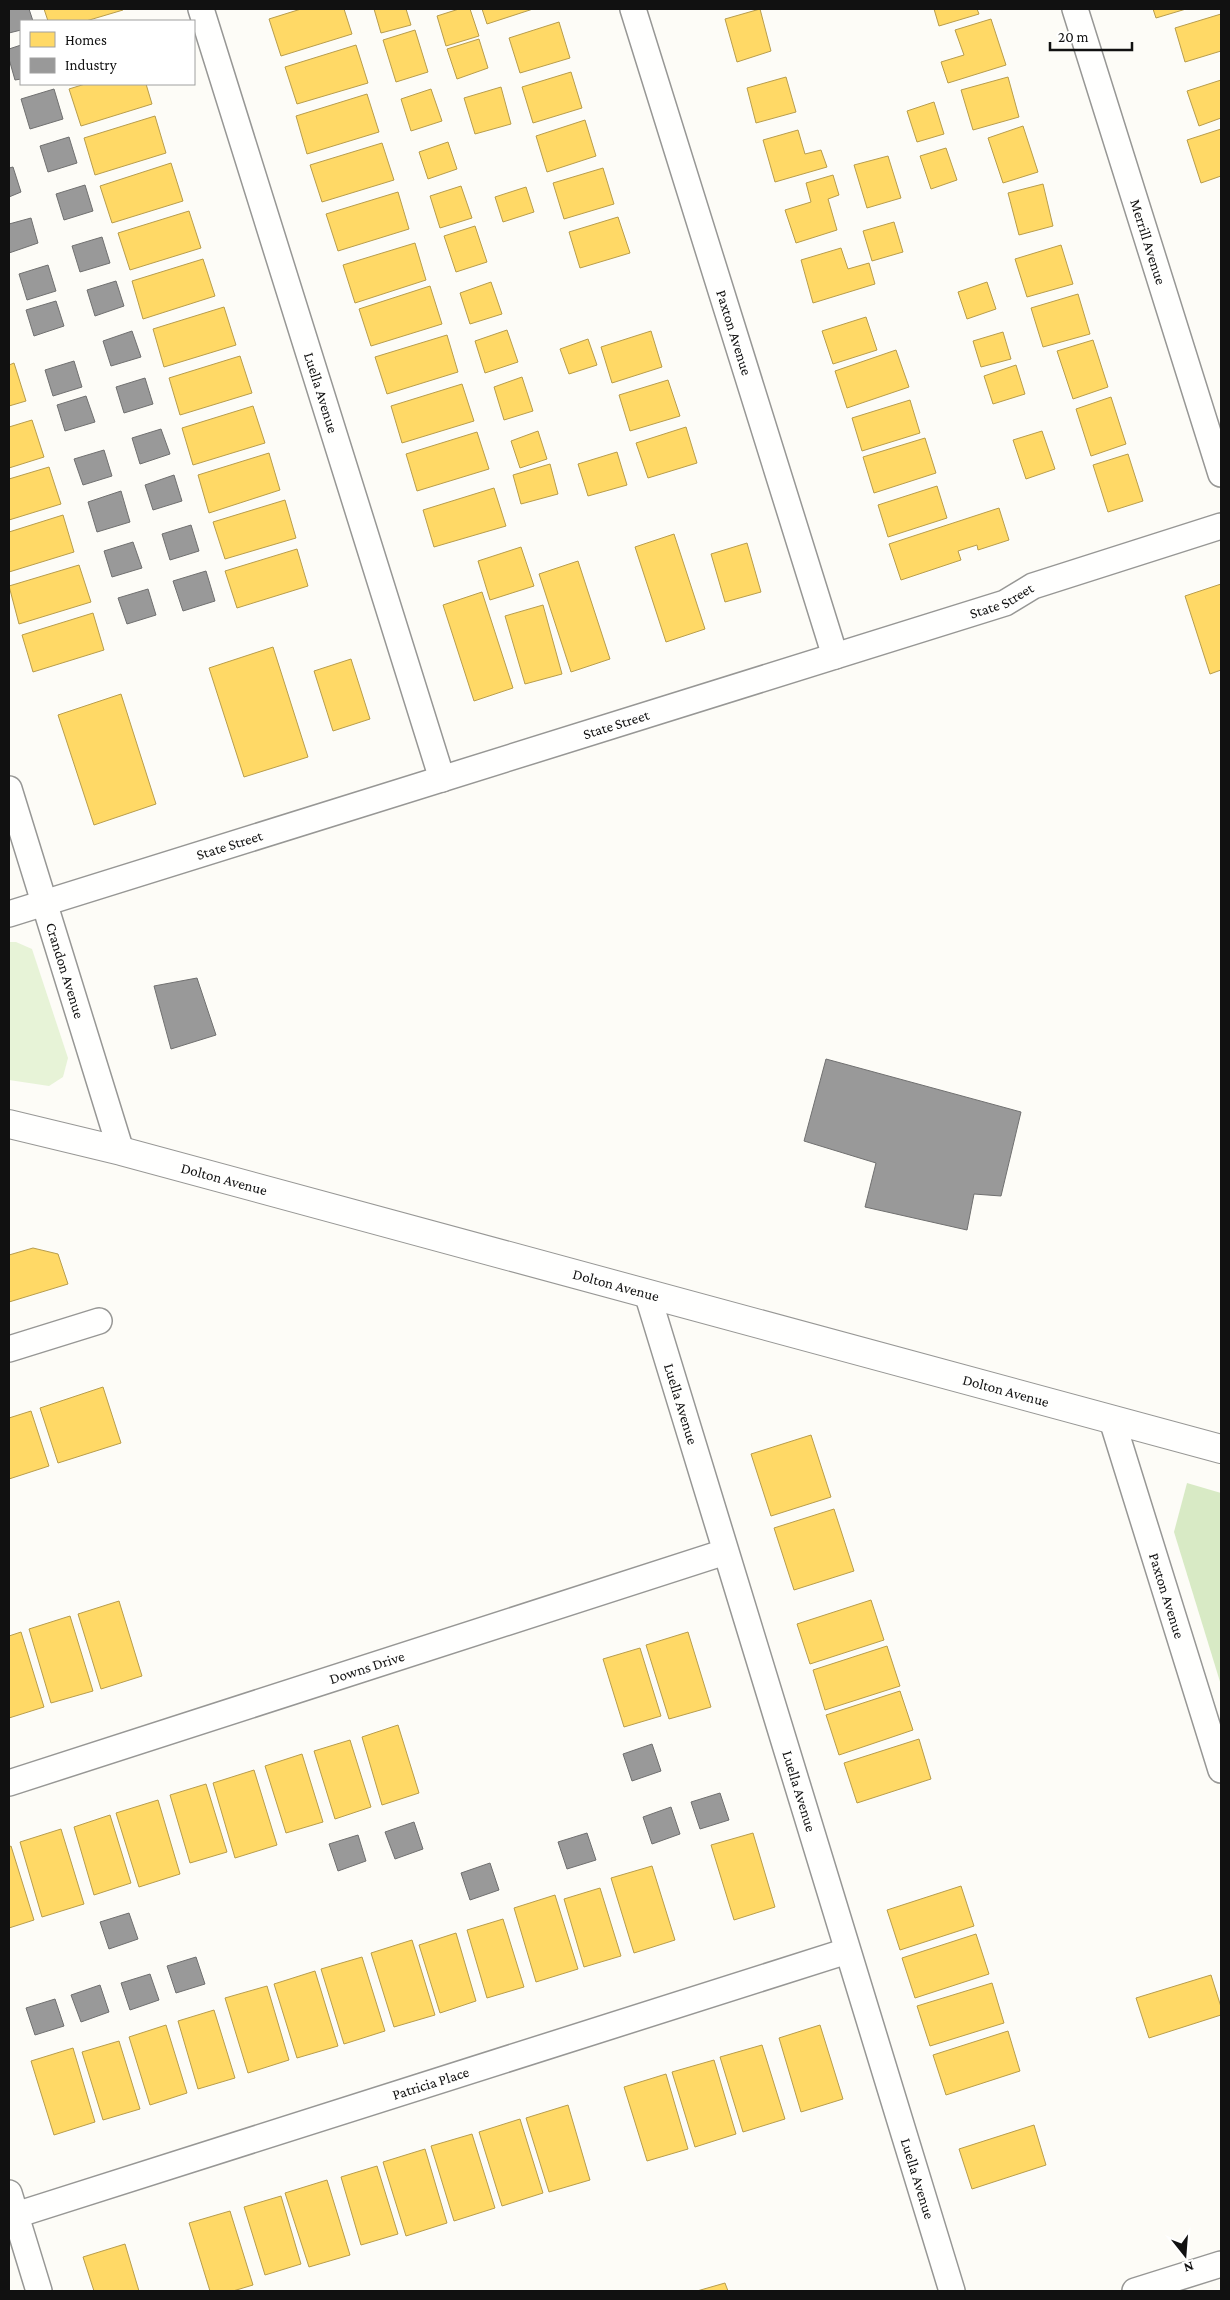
<svg xmlns="http://www.w3.org/2000/svg" width="1230" height="2300" viewBox="0 0 1230 2300" font-family="'Crimson Pro',serif">
	<style>
		.green { fill: #e7f3d7 }
		.forest { fill: #d8eac5 }
		.homes { fill: #ffd966; stroke: #b89d4c }
		.industry { fill: #999; stroke: #707070 }
		.lines { fill: none; stroke-linecap: round; stroke-linejoin: round }
		.minor-casing { stroke: #979795; stroke-width: 28 }
		.tertiary-casing { stroke: #979795; stroke-width: 30 }
		.minor { stroke: #fffffe; stroke-width: 25 }
		.tertiary { stroke: #fffffe; stroke-width: 28 }
		.labels { text-anchor: middle; stroke-width: 5; stroke-linejoin: round; paint-order: stroke }
		.street-label { font-size: 15px; fill: #111; stroke: #fff }
	</style>
	<rect width="100%" height="100%" fill="#fdfcf7"/>
	<polygon class="green" points="9,942 16,942 32,949 68,1058 63,1077 49,1086 9,1080"/>
	<polygon class="forest" points="1187,1483 1221,1493 1221,1685 1174,1532"/>
	<g class="homes">
		<polygon points="44,9 122,9 123,10 86,21 48,21"/>
		<polygon points="301,9 344,9 352,34 281,56 269,19"/>
		<polygon points="374,9 406,9 411,25 381,33"/>
		<polygon points="459,9 470,9 479,36 446,46 437,16"/>
		<polygon points="482,9 533,9 487,24"/>
		<polygon points="760,9 771,51 737,62 725,19"/>
		<polygon points="934,9 977,9 979,14 939,26"/>
		<polygon points="1153,9 1186,9 1156,18"/>
		<polygon points="1221,14 1221,51 1185,62 1175,28"/>
		<polygon points="991,19 1006,65 948,83 941,62 964,55 955,30"/>
		<polygon points="559,22 570,58 520,73 509,38"/>
		<polygon points="415,30 428,72 396,82 383,40"/>
		<polygon points="479,39 488,68 457,79 447,49"/>
		<polygon points="356,45 368,83 297,104 285,67"/>
		<polygon points="571,72 582,108 533,123 522,87"/>
		<polygon points="786,77 796,112 756,123 747,88"/>
		<polygon points="1008,77 1019,117 973,130 961,90"/>
		<polygon points="1221,80 1221,118 1199,126 1187,91"/>
		<polygon points="85,84 146,84 152,104 81,126 69,89"/>
		<polygon points="501,87 511,124 475,134 464,98"/>
		<polygon points="431,89 442,121 411,131 401,99"/>
		<polygon points="367,94 379,132 307,154 296,116"/>
		<polygon points="934,102 944,134 917,142 907,111"/>
		<polygon points="155,116 166,153 95,175 84,138"/>
		<polygon points="585,120 596,156 547,172 536,136"/>
		<polygon points="1023,126 1038,172 1003,183 988,138"/>
		<polygon points="1221,129 1221,176 1201,183 1187,140"/>
		<polygon points="798,130 805,154 821,150 827,167 775,182 763,140"/>
		<polygon points="448,142 457,169 428,179 419,152"/>
		<polygon points="382,143 394,180 322,202 310,165"/>
		<polygon points="946,148 957,180 931,189 920,156"/>
		<polygon points="888,156 901,198 867,208 854,165"/>
		<polygon points="171,163 183,201 112,223 100,186"/>
		<polygon points="603,168 614,204 564,219 553,183"/>
		<polygon points="833,175 839,195 828,199 837,230 796,243 785,210 811,202 806,183"/>
		<polygon points="1043,184 1053,226 1019,235 1008,193"/>
		<polygon points="461,186 472,218 440,228 430,196"/>
		<polygon points="526,187 534,212 503,222 495,197"/>
		<polygon points="398,192 409,229 338,251 326,214"/>
		<polygon points="189,211 201,248 130,270 118,233"/>
		<polygon points="618,217 630,253 580,268 569,232"/>
		<polygon points="894,222 903,252 872,261 863,231"/>
		<polygon points="475,226 487,262 456,272 444,236"/>
		<polygon points="415,243 426,280 355,303 343,265"/>
		<polygon points="1061,245 1073,284 1027,297 1015,259"/>
		<polygon points="841,248 848,269 869,263 875,284 813,303 801,260"/>
		<polygon points="203,259 215,296 143,319 132,281"/>
		<polygon points="491,282 502,314 470,324 460,293"/>
		<polygon points="987,282 996,309 967,319 958,292"/>
		<polygon points="430,286 442,324 371,346 359,309"/>
		<polygon points="1078,294 1090,334 1043,347 1031,308"/>
		<polygon points="224,307 236,345 164,367 153,329"/>
		<polygon points="866,317 877,350 833,364 822,331"/>
		<polygon points="507,330 518,362 485,373 475,341"/>
		<polygon points="651,331 662,367 612,383 601,347"/>
		<polygon points="1003,332 1011,359 981,367 973,341"/>
		<polygon points="447,335 458,372 387,394 375,357"/>
		<polygon points="588,339 597,365 569,374 560,349"/>
		<polygon points="1093,340 1108,387 1073,399 1057,351"/>
		<polygon points="896,350 909,387 847,408 835,371"/>
		<polygon points="240,356 252,393 180,415 169,378"/>
		<polygon points="14,363 26,401 9,406 9,365"/>
		<polygon points="1016,365 1025,394 993,404 984,376"/>
		<polygon points="522,377 533,411 504,420 494,387"/>
		<polygon points="668,380 680,416 630,431 619,395"/>
		<polygon points="462,384 474,421 402,443 391,406"/>
		<polygon points="1111,397 1126,444 1091,456 1076,409"/>
		<polygon points="910,400 920,433 862,451 852,418"/>
		<polygon points="253,406 265,443 193,465 182,428"/>
		<polygon points="32,420 44,457 9,468 9,427"/>
		<polygon points="686,427 697,463 648,478 636,443"/>
		<polygon points="538,431 547,459 520,468 511,441"/>
		<polygon points="1042,431 1055,469 1026,479 1013,440"/>
		<polygon points="477,432 489,469 417,491 406,454"/>
		<polygon points="925,438 936,473 874,493 863,457"/>
		<polygon points="617,452 627,485 588,496 578,464"/>
		<polygon points="269,453 280,490 209,513 198,475"/>
		<polygon points="1128,454 1143,501 1108,512 1093,465"/>
		<polygon points="550,464 558,494 521,504 513,475"/>
		<polygon points="49,467 61,504 9,520 9,479"/>
		<polygon points="937,486 947,518 888,537 878,505"/>
		<polygon points="494,488 506,526 434,547 423,510"/>
		<polygon points="285,500 296,538 225,559 213,522"/>
		<polygon points="999,508 1009,540 978,550 977,545 958,551 961,560 901,580 889,544"/>
		<polygon points="63,515 74,552 9,572 9,532"/>
		<polygon points="674,534 705,629 666,642 635,547"/>
		<polygon points="747,543 761,592 725,602 711,554"/>
		<polygon points="521,547 534,586 490,600 478,561"/>
		<polygon points="297,549 308,586 237,608 225,571"/>
		<polygon points="578,561 610,659 571,672 539,574"/>
		<polygon points="79,565 91,602 19,624 9,586"/>
		<polygon points="1221,584 1221,670 1210,674 1185,596"/>
		<polygon points="482,592 513,688 474,701 443,605"/>
		<polygon points="543,605 562,674 525,684 505,616"/>
		<polygon points="93,613 104,650 33,672 22,635"/>
		<polygon points="273,647 308,757 244,777 209,668"/>
		<polygon points="351,659 370,719 333,731 314,671"/>
		<polygon points="121,694 156,804 94,825 58,715"/>
		<polygon points="33,1248 58,1254 68,1284 9,1302 9,1255"/>
		<polygon points="103,1387 121,1443 58,1463 40,1408"/>
		<polygon points="31,1411 49,1466 9,1479 9,1418"/>
		<polygon points="811,1435 831,1497 771,1516 751,1454"/>
		<polygon points="834,1509 854,1571 794,1590 774,1528"/>
		<polygon points="871,1600 884,1640 810,1664 797,1624"/>
		<polygon points="119,1601 142,1676 101,1689 78,1614"/>
		<polygon points="70,1616 93,1691 51,1703 29,1629"/>
		<polygon points="21,1632 44,1707 9,1718 9,1636"/>
		<polygon points="688,1632 711,1707 669,1719 646,1645"/>
		<polygon points="887,1646 900,1686 825,1710 813,1670"/>
		<polygon points="640,1648 661,1716 624,1727 603,1659"/>
		<polygon points="900,1691 913,1730 839,1755 826,1715"/>
		<polygon points="398,1725 419,1793 382,1805 362,1737"/>
		<polygon points="919,1739 931,1779 857,1803 844,1763"/>
		<polygon points="350,1740 371,1807 335,1819 314,1751"/>
		<polygon points="302,1754 323,1822 286,1833 265,1766"/>
		<polygon points="254,1770 277,1845 235,1858 213,1783"/>
		<polygon points="206,1784 227,1852 190,1863 170,1795"/>
		<polygon points="158,1800 180,1874 139,1887 116,1813"/>
		<polygon points="110,1815 131,1883 94,1895 74,1827"/>
		<polygon points="61,1829 84,1904 42,1917 20,1842"/>
		<polygon points="753,1833 775,1907 734,1920 711,1845"/>
		<polygon points="11,1846 34,1920 9,1928 9,1847"/>
		<polygon points="652,1866 675,1940 634,1953 611,1878"/>
		<polygon points="961,1886 974,1926 900,1950 887,1910"/>
		<polygon points="600,1888 621,1956 584,1967 564,1899"/>
		<polygon points="555,1895 578,1969 536,1982 514,1908"/>
		<polygon points="503,1919 524,1987 487,1998 467,1930"/>
		<polygon points="456,1933 476,2001 440,2013 419,1945"/>
		<polygon points="976,1934 989,1974 915,1998 902,1958"/>
		<polygon points="412,1940 435,2015 394,2027 371,1953"/>
		<polygon points="362,1957 385,2031 344,2044 321,1969"/>
		<polygon points="315,1971 338,2046 297,2058 274,1984"/>
		<polygon points="1211,1975 1221,2007 1221,2015 1149,2038 1136,1998"/>
		<polygon points="992,1983 1004,2023 930,2046 917,2006"/>
		<polygon points="267,1986 289,2060 248,2073 225,1998"/>
		<polygon points="214,2010 235,2078 198,2089 178,2021"/>
		<polygon points="166,2025 187,2093 150,2105 129,2037"/>
		<polygon points="820,2025 843,2099 801,2112 779,2038"/>
		<polygon points="1008,2031 1020,2071 946,2095 933,2055"/>
		<polygon points="119,2041 140,2109 103,2120 82,2052"/>
		<polygon points="762,2045 785,2119 743,2132 720,2057"/>
		<polygon points="73,2048 95,2122 54,2135 31,2061"/>
		<polygon points="714,2060 736,2134 695,2147 672,2072"/>
		<polygon points="666,2074 688,2149 647,2161 624,2087"/>
		<polygon points="568,2105 590,2180 549,2192 526,2118"/>
		<polygon points="520,2119 543,2193 502,2206 479,2132"/>
		<polygon points="1034,2125 1046,2165 972,2189 959,2149"/>
		<polygon points="472,2134 495,2208 454,2221 431,2146"/>
		<polygon points="425,2149 447,2223 406,2236 383,2162"/>
		<polygon points="377,2166 398,2234 361,2245 341,2177"/>
		<polygon points="327,2180 350,2255 309,2267 285,2193"/>
		<polygon points="281,2196 301,2264 265,2275 244,2207"/>
		<polygon points="230,2211 253,2285 233,2291 210,2291 189,2223"/>
		<polygon points="125,2244 139,2291 94,2291 83,2257"/>
		<polygon points="725,2283 728,2291 697,2291"/>
	</g>
	<g class="industry">
		<polygon points="9,9 29,9 33,21 21,21 21,30 9,33"/>
		<polygon points="21,45 21,79 15,80 9,59 9,49"/>
		<polygon points="54,89 63,119 30,129 21,99"/>
		<polygon points="69,137 77,163 48,172 40,146"/>
		<polygon points="13,167 21,192 9,197 9,168"/>
		<polygon points="85,185 93,211 64,220 56,194"/>
		<polygon points="31,218 38,243 9,253 9,224"/>
		<polygon points="102,237 110,263 80,272 72,246"/>
		<polygon points="48,265 56,291 27,300 19,274"/>
		<polygon points="116,281 124,306 95,316 87,290"/>
		<polygon points="56,301 64,326 34,336 26,310"/>
		<polygon points="132,331 141,357 111,366 103,341"/>
		<polygon points="74,361 82,387 53,396 45,370"/>
		<polygon points="145,378 153,404 124,413 116,387"/>
		<polygon points="86,396 95,422 65,431 57,405"/>
		<polygon points="161,429 170,454 140,464 132,438"/>
		<polygon points="104,450 112,476 83,485 74,459"/>
		<polygon points="174,475 182,501 153,510 145,485"/>
		<polygon points="121,491 130,522 97,532 88,502"/>
		<polygon points="191,525 199,551 170,560 162,534"/>
		<polygon points="133,542 142,568 112,577 104,551"/>
		<polygon points="206,571 215,601 183,611 173,581"/>
		<polygon points="148,589 156,615 127,624 118,598"/>
		<polygon points="197,978 216,1035 171,1049 154,986"/>
		<polygon points="826,1059 1021,1112 1001,1196 974,1194 967,1230 865,1207 876,1163 804,1141"/>
		<polygon points="652,1744 661,1771 632,1781 623,1754"/>
		<polygon points="720,1793 729,1820 700,1829 691,1802"/>
		<polygon points="671,1807 680,1834 652,1844 643,1817"/>
		<polygon points="414,1822 423,1849 395,1859 385,1832"/>
		<polygon points="587,1833 596,1860 567,1869 558,1842"/>
		<polygon points="358,1835 366,1861 338,1871 329,1844"/>
		<polygon points="490,1863 499,1890 470,1900 461,1873"/>
		<polygon points="129,1913 138,1939 109,1949 100,1922"/>
		<polygon points="196,1957 205,1984 176,1993 167,1966"/>
		<polygon points="150,1974 159,2000 130,2010 121,1983"/>
		<polygon points="100,1985 109,2012 81,2022 71,1995"/>
		<polygon points="55,1999 64,2026 35,2035 26,2008"/>
	</g>
	<g class="lines">
		<g class="minor-casing">
			<g id="minor">
				<path id="s1" d="M 201,9 L 442,779"/>
				<path id="s2" d="M 633,9 L 835,656"/>
				<path id="s3" d="M 1075,9 L 1221,474"/>
				<path id="s4" d="M 9,789 L 121,1151"/>
				<path id="s5" d="M 9,914 L 1005,603 L 1033,586 L 1221,526"/>
				<path id="s6" d="M 647,1293 L 952,2291"/>
				<polyline points="9,1349 99,1321"/>
				<path id="s7" d="M 1112,1420 L 1221,1770"/>
				<path id="s8" d="M 9,1783 L 725,1552"/>
				<polyline points="9,2193 39,2291"/>
				<path id="s9" d="M 16,2215 L 847,1951"/>
				<polyline points="1135,2291 1221,2264"/>
			</g>
		</g>
		<g class="tertiary-casing">
			<g id="tertiary">
				<path id="s10" d="M 9,1124 L 121,1151 L 1221,1449"/>
			</g>
		</g>
		<use href="#minor" class="minor"/>
		<use href="#tertiary" class="tertiary"/>
	</g>
	<g class="labels">
		<g class="street-label">
			<text dy="5" stroke="none"><textPath href="#s3" startOffset="244">Merrill Avenue</textPath></text>
			<text dy="5" stroke="none"><textPath href="#s2" startOffset="339">Paxton Avenue</textPath></text>
			<text dy="5" stroke="none"><textPath href="#s1" startOffset="402">Luella Avenue</textPath></text>
			<text dy="5" stroke="none"><textPath href="#s5" startOffset="1041">State Street</textPath></text>
			<text dy="5" stroke="none"><textPath href="#s5" startOffset="636">State Street</textPath></text>
			<text dy="5" stroke="none"><textPath href="#s5" startOffset="231">State Street</textPath></text>
			<text dy="5" stroke="none"><textPath href="#s4" startOffset="190">Crandon Avenue</textPath></text>
			<text dy="5" stroke="none"><textPath href="#s10" startOffset="222">Dolton Avenue</textPath></text>
			<text dy="5" stroke="none"><textPath href="#s10" startOffset="628">Dolton Avenue</textPath></text>
			<text dy="5" stroke="none"><textPath href="#s10" startOffset="1032">Dolton Avenue</textPath></text>
			<text dy="5" stroke="none"><textPath href="#s6" startOffset="116">Luella Avenue</textPath></text>
			<text dy="5" stroke="none"><textPath href="#s7" startOffset="184">Paxton Avenue</textPath></text>
			<text dy="5" stroke="none"><textPath href="#s8" startOffset="376">Downs Drive</textPath></text>
			<text dy="5" stroke="none"><textPath href="#s6" startOffset="521">Luella Avenue</textPath></text>
			<text dy="5" stroke="none"><textPath href="#s9" startOffset="435">Patricia Place</textPath></text>
			<text dy="5" stroke="none"><textPath href="#s6" startOffset="926">Luella Avenue</textPath></text>
		</g>
	</g>
	<rect width="1230" height="2300" fill="none" stroke="#111111" stroke-width="20"/>
	<rect x="20" y="20" width="175" height="65" fill="#ffffff" stroke="#a0a0a0"/>
	<rect x="30" y="32" width="25" height="15" fill="#ffd966" stroke="#a0a0a0"/>
	<text x="65" y="45" font-size="15" fill="#111111">Homes</text>
	<rect x="30" y="58" width="25" height="15" fill="#999999" stroke="#a0a0a0"/>
	<text x="65" y="70" font-size="15" fill="#111111">Industry</text>
	<g transform="translate(1185 2255) rotate(163)" stroke="#ffffff" stroke-width="4" paint-order="stroke">
	<path d="M0-4L9 19L0 12L-9 19Z" fill="#111111"/>
	<text y="-8" font-size="14" font-weight="bold" text-anchor="middle" fill="#111111">N</text>
	</g>
	<path d="M1050 42v8h82v-8" fill="none" stroke="#111111" stroke-width="2.5"/>
	<text x="1058" y="42" font-size="15" fill="#111111" stroke="#ffffff" stroke-width="4" paint-order="stroke">20 m</text>
</svg>
